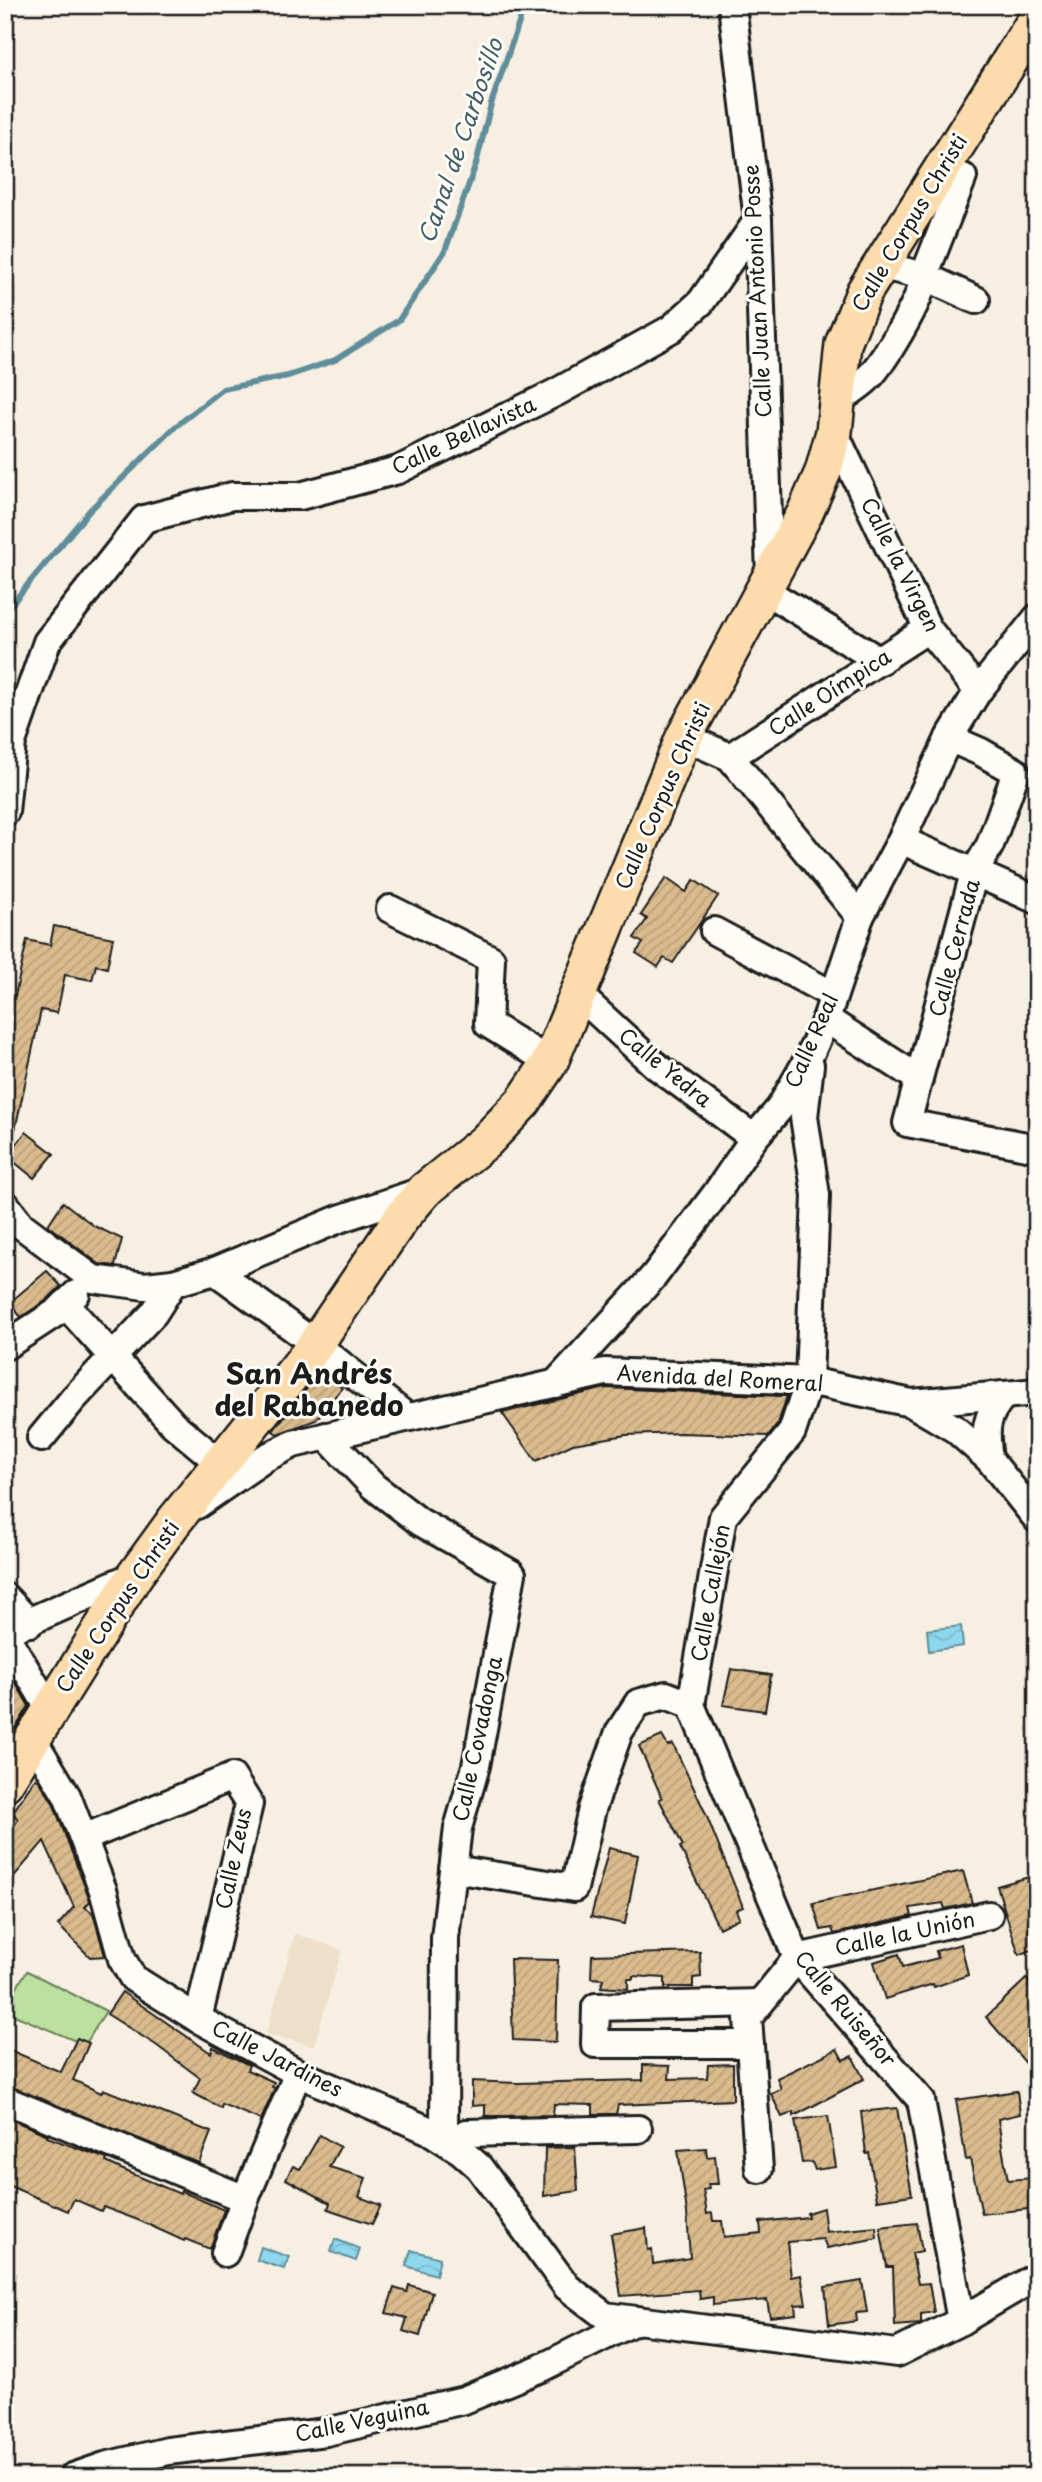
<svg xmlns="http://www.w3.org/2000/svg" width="1042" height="2482" viewBox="0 0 1042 2482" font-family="'Playpen Sans',sans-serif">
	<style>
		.built { fill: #eedfc8 }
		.grass { fill: #bae19d; stroke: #6b7e5c; stroke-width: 2 }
		.water { fill: url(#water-waves); stroke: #608d9a; stroke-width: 2 }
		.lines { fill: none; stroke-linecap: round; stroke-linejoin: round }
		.stream { stroke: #608d9a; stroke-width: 6 }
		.building { fill: url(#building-hatch); stroke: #1c1c1c; stroke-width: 2 }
		.minor-casing { stroke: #1c1c1c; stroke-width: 32 }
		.major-casing { stroke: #1c1c1c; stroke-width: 40 }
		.minor { stroke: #fdfcf7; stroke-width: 26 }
		.major { stroke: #fcdcac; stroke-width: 35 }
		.labels { text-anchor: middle; stroke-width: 6; stroke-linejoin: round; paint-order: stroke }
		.street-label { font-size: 21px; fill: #1c1c1c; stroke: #fdfcf7 }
		.water-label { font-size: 23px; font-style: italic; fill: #445e66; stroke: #fdfcf7 }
		.district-label { font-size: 28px; font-weight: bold; fill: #1c1c1c; stroke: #fdfcf7 }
	</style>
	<defs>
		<pattern id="water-waves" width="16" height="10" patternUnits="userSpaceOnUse" patternTransform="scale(1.75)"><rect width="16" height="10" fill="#8ed8ee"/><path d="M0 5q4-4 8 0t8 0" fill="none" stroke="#7ab9cc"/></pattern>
		<pattern id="building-hatch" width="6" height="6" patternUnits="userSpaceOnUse" patternTransform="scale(1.75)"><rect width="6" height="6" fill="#dabb8d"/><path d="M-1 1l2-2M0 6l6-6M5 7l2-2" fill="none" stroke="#baa079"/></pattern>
	</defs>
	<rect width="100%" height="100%" fill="#f6efe2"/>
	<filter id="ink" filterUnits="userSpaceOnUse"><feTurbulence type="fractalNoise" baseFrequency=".0143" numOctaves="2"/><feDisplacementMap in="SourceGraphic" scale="14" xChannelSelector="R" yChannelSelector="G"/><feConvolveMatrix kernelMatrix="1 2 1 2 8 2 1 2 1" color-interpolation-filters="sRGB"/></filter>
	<g filter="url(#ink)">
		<polygon class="built" points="295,1934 342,1950 314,2046 266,2034"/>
		<polygon class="grass" points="27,1971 106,2011 85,2045 5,2011 5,2005"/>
		<g class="water">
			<polygon points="961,1626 963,1646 929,1651 927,1630"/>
			<polygon points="335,2239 360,2249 356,2261 331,2252"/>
			<polygon points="261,2247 289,2257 284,2269 257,2260"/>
			<polygon points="411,2250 440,2258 436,2275 406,2266"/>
		</g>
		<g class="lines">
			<polyline class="stream" points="5,612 90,510 175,427 223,389 288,376 335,360 399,320 445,251 476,164 491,104 525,5"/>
		</g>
		<g class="building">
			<polygon points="666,878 686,892 694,880 718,896 673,963 664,958 658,967 636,953 643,943 634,938 647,919 641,915"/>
			<polygon points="54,926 113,938 107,968 96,965 92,980 65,975 57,1013 41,1010 12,1144 5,1144 5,994 15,996 27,940 50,945"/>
			<polygon points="26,1132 54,1154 34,1178 7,1156"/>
			<polygon points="63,1202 94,1226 122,1239 115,1266 99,1264 48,1225"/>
			<polygon points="47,1271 61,1286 47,1300 21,1317 9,1303"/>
			<polygon points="321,1371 342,1388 316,1420 277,1434 273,1431"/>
			<polygon points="606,1388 781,1396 787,1396 778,1424 768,1436 682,1433 626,1435 573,1444 536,1461 502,1413"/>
			<polygon points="5,1665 29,1706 5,1745"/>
			<polygon points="731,1669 771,1675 765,1711 723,1705"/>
			<polygon points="662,1736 668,1746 673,1744 705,1812 743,1907 736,1910 739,1918 719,1928 680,1847 683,1846 659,1799 662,1798 639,1746"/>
			<polygon points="35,1779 39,1780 53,1803 88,1895 90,1901 85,1907 93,1913 105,1956 90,1957 58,1925 74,1907 44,1841 5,1887 5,1837 18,1820 13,1812"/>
			<polygon points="609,1848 638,1855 625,1924 591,1917"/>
			<polygon points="963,1871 972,1903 945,1909 943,1903 910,1908 912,1916 834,1934 832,1928 821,1930 813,1903"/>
			<polygon points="1029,1877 1037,1903 1037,1948 1019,1955 997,1886"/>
			<polygon points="961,1944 968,1975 934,1987 933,1984 885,1999 874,1962 899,1954 903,1967 938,1958 936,1951"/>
			<polygon points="700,1952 701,1977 693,1978 693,1987 665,1987 665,1978 633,1976 633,1979 628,1979 628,1989 601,1987 603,1979 591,1978 592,1955"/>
			<polygon points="510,1959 558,1960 556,2042 513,2040"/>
			<polygon points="1026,1979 1037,1990 1037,2076 986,2017"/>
			<polygon points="122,1992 211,2053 213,2047 249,2065 247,2070 274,2082 272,2087 275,2088 261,2120 222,2104 221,2108 193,2093 200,2078 156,2045 107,2014"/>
			<polygon points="77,2038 89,2043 73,2080 101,2093 103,2089 211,2132 199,2163 5,2085 5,2048 61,2072"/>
			<polygon points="837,2049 843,2060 852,2056 864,2079 794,2116 794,2112 782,2117 771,2094 781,2089 777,2078"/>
			<polygon points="733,2064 733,2100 618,2105 616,2114 593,2114 593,2105 554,2104 553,2115 500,2116 485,2116 485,2105 472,2106 472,2081 517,2083 643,2080 643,2065 670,2066 669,2079 707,2078 708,2065"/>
			<polygon points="1017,2091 1020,2114 998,2119 1003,2153 1008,2180 1033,2178 1037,2208 982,2214 970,2159 966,2160 956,2100"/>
			<polygon points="897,2108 912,2195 877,2200 869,2153 866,2154 861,2112"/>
			<polygon points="828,2116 836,2167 815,2170 812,2162 802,2163 795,2120"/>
			<polygon points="5,2117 48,2135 47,2137 107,2159 106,2162 121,2169 180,2194 181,2191 224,2210 210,2249 185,2239 184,2241 138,2220 103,2207 101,2211 74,2199 68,2211 5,2184"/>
			<polygon points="320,2135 340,2147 329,2167 366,2178 359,2197 381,2205 372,2224 328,2209 330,2203 286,2179 293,2166 300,2169"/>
			<polygon points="575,2147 578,2191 544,2196 545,2148"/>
			<polygon points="706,2148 707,2157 715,2156 718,2184 708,2184 709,2189 703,2190 707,2214 712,2213 713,2221 722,2221 724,2237 761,2233 760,2222 808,2217 807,2213 823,2208 826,2232 876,2227 877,2238 827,2248 823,2239 787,2242 791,2277 801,2275 806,2304 795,2305 796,2314 770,2317 767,2300 713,2305 713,2297 700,2299 699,2290 621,2296 611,2234 646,2228 648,2250 652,2249 653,2264 690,2258 687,2212 678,2150"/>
			<polygon points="917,2223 922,2251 912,2253 918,2284 929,2283 934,2312 921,2314 921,2324 895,2326 893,2267 887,2267 880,2227"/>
			<polygon points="862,2281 867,2312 856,2313 857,2321 829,2325 825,2287"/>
			<polygon points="409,2285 432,2292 420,2336 403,2331 407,2318 386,2313 394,2288 407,2292"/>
		</g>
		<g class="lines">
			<g class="minor-casing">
				<g id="minor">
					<polyline points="732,5 758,220 770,576"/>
					<polyline points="963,177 924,276 976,300"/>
					<path d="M 838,401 C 847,394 857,388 865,381 C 882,366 922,299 924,276 L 879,265"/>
					<polyline points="834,432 928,629 978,691"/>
					<polyline points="764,590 880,661"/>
					<polyline points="684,737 730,757 860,917"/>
					<polyline points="949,738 981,752 1016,772 990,845 974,873 907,1123 1037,1148"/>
					<polyline points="730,757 928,629"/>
					<polyline points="5,812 12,742 47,642 144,519 232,496 300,496 398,470 557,392 671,329 701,302 758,220"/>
					<polyline points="901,840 1037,900"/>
					<polyline points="390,909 491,959 488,1024 550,1062"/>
					<polyline points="714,931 833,995"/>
					<polyline points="579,995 655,1065 754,1138"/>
					<polyline points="826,1019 919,1079"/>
					<polyline points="5,1204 21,1225 93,1279 145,1286 173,1283 215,1271 339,1219 425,1190"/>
					<polyline points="215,1271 315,1344 407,1417"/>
					<polyline points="65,1304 173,1424 221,1464"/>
					<polyline points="5,1346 57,1312 76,1294"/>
					<polyline points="555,1384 654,1276 715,1195 754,1138 780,1108 808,1059 826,1019 860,917 901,840 949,738 978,691 1037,618"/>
					<polyline points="911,1403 1037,1392"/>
					<polyline points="326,1436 373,1486 420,1522 512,1574 476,1766 458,1828 445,1938 444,2139"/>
					<polyline points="41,1438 74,1398 154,1313 173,1283"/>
					<path d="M 989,1459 C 985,1431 984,1417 1004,1395"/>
					<polyline points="197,1505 265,1458 293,1444 605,1372 809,1381 911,1403 955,1429 989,1459 1037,1519"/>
					<polyline points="5,1597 30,1623"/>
					<polyline points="5,1632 135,1575"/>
					<polyline points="5,1634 50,1710"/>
					<polyline points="691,1705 797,1958 921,2100 961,2321"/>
					<polyline points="691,1705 723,1517 792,1432 809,1381 816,1195 804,1117 810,1065"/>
					<polyline points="32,1738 67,1796 103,1890 122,1959 133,1978 198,2019 298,2073 428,2130 461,2151 479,2167 567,2287 605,2316 897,2353 961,2321 1037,2276"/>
					<polyline points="84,1838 232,1777 249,1804 198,2019"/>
					<polyline points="453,1869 574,1888 592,1809 619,1732 638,1703 666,1695 691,1705"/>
					<polyline points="750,2044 595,2044 596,2007 760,2003"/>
					<polyline points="5,2100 245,2199"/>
					<polyline points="451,2144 466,2133 638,2129"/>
					<polyline points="759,2169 748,2018 797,1958 989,1915"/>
					<polyline points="225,2253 245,2199 298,2073"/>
					<polyline points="73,2477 105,2466 168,2451 326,2432 464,2400 541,2368 637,2320"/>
				</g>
			</g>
			<g class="major-casing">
				<polyline id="major" points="5,1783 135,1575 175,1520 310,1352 402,1217 425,1190 485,1142 523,1102 550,1062 684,737 805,513 823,472 834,432 843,344 864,292 1037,18"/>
			</g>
			<use href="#minor" class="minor"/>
			<use href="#major" class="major"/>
		</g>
	</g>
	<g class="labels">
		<g class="street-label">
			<text transform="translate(910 223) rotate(-59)" y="7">Calle Corpus Christi</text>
			<text transform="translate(758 291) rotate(-93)" y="7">Calle Juan Antonio Posse</text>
			<text transform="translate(464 436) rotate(-25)" y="7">Calle Bellavista</text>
			<text transform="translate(900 565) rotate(63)" y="7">Calle la Virgen</text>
			<text transform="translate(830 693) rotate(-33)" y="7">Calle Oímpica</text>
			<text transform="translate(663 796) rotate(-66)" y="7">Calle Corpus Christi</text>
			<text transform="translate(955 948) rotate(-75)" y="7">Calle Cerrada</text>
			<text transform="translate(812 1041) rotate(-66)" y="7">Calle Real</text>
			<text transform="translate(665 1068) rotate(39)" y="7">Calle Yedra</text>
			<text transform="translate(720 1379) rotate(3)" y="7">Avenida del Romeral</text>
			<text transform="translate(711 1593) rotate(-80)" y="7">Calle Callejón</text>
			<text transform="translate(118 1607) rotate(-56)" y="7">Calle Corpus Christi</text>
			<text transform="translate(478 1739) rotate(-78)" y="7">Calle Covadonga</text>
			<text transform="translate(234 1859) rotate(-78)" y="7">Calle Zeus</text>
			<text transform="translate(905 1934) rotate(-12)" y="7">Calle la Unión</text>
			<text transform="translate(845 2009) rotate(50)" y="7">Calle Ruiseñor</text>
			<text transform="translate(277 2059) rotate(27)" y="7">Calle Jardines</text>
			<text transform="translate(362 2421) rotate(-12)" y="7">Calle Veguina</text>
		</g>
		<g class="water-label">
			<text transform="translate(461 141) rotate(-71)" y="8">Canal de Carbosillo</text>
		</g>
		<g class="district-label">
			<text x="309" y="1384">San Andrés<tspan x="309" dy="32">del Rabanedo</tspan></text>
		</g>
	</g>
	<rect width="1042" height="2482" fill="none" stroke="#fdfcf7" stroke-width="28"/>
	<rect x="14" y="14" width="1014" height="2454" fill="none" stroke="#1c1c1c" stroke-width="2.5" filter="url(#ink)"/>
</svg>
